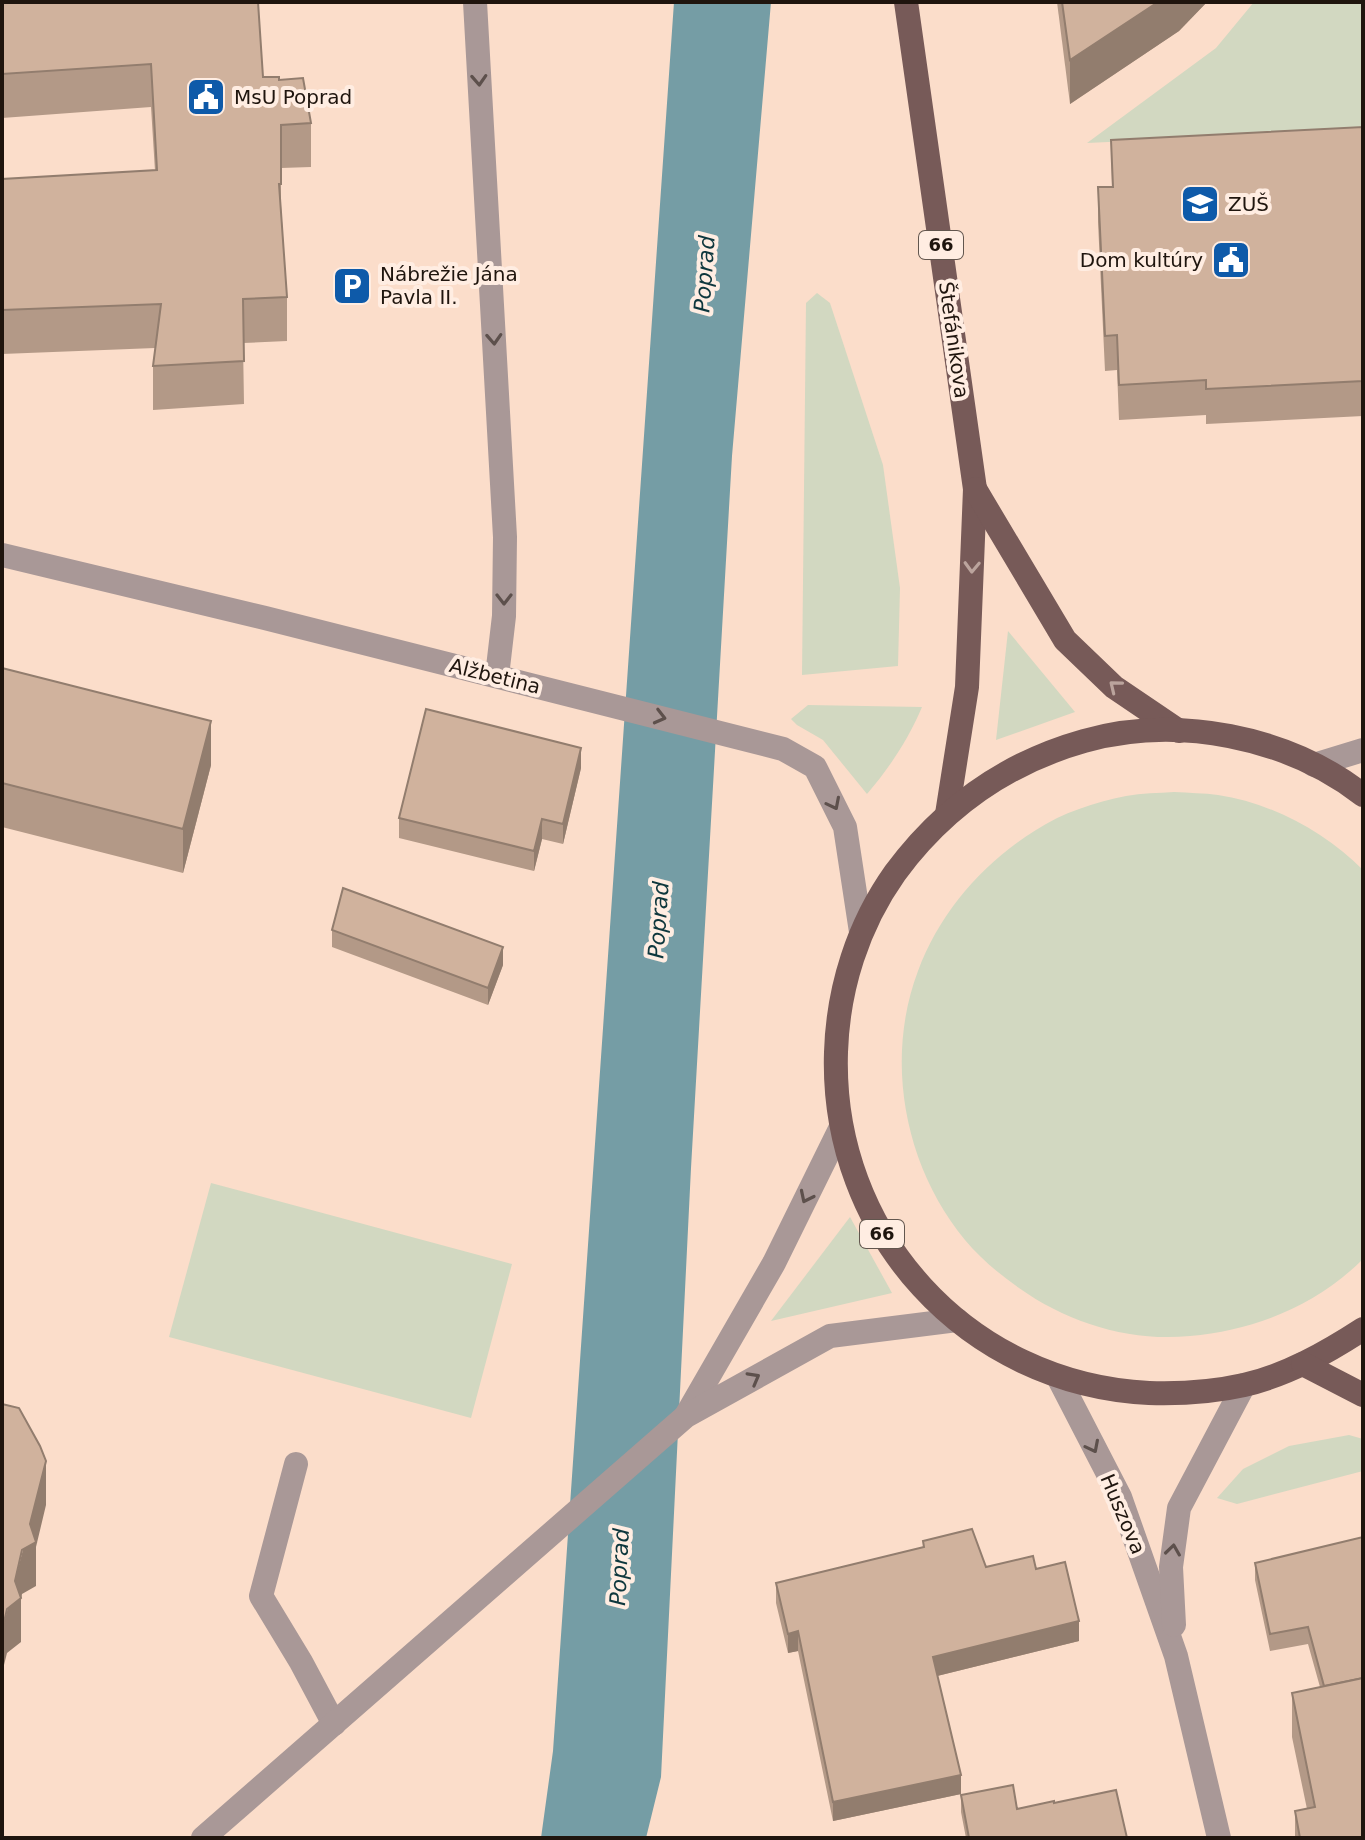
<svg xmlns="http://www.w3.org/2000/svg" width="1365" height="1840" viewBox="0 0 1365 1840" font-family="'DejaVu Sans',sans-serif">
	<style>
		.green { fill: #d2d8c1 }
		.water { fill: #759da5 }
		.lines { fill: none; stroke-linecap: round; stroke-linejoin: round }
		.minor { stroke: #a99897; stroke-width: 24 }
		.major { stroke: #775a58; stroke-width: 24 }
		.wall { fill: #b39987 }
		.shaded-wall { fill: #927d6e }
		.building { fill: #d0b29d; stroke: #927d6e; stroke-width: 2 }
		.oneway { stroke: #5d504c }
		.oneway2 { stroke: #bba49d }
		.labels { text-anchor: middle; stroke-width: 8; stroke-linejoin: round; paint-order: stroke }
		.shield { fill: #ffede2; stroke: #62564e; stroke-width: 2 }
		.shield-label { font-size: 18px; font-weight: bold; fill: #1f150e }
		.poi-label { font-size: 20px; fill: #1f150e; stroke: #ffede2; text-anchor: start }
		.street-label { font-size: 20px; fill: #1f150e; stroke: #ffede2 }
		.water-label { font-size: 22px; font-style: italic; fill: #0e373d; stroke: #ffede2 }
	</style>
	<rect width="100%" height="100%" fill="#fbddca"/>
	<g class="green">
		<polygon points="1254,2 1363,2 1363,130 1087,143 1216,48"/>
		<polygon points="817,293 830,303 883,465 900,588 898,666 802,675 806,303"/>
		<polygon points="1008,631 1075,712 996,740"/>
		<path d="M 808,705 L 922,707 C 908,740 890,767 867,794 L 823,740 L 797,725 L 791,719 Z"/>
		<path d="M 1174,792 C 1189,793 1204,793 1218,795 C 1272,803 1325,832 1363,870 L 1363,1259 C 1316,1306 1255,1330 1190,1336 C 1130,1342 1068,1323 1019,1288 C 999,1274 980,1258 965,1240 C 905,1167 884,1061 918,971 C 940,912 983,863 1036,830 C 1062,813 1095,802 1126,796 C 1142,793 1158,793 1174,792 Z"/>
		<polygon points="211,1183 512,1264 471,1418 169,1337"/>
		<polygon points="850,1217 892,1293 771,1321"/>
		<polygon points="1349,1435 1363,1439 1363,1471 1237,1504 1217,1498 1243,1469 1289,1446"/>
	</g>
	<polygon class="water" points="674,2 771,2 732,456 691,1168 661,1777 646,1838 541,1838 553,1751"/>
	<g class="lines">
		<g class="minor">
			<polyline points="475,2 505,537 504,616 497,676"/>
			<polyline points="2,555 265,618 783,749 815,767 845,827 861,932"/>
			<polyline points="1314,765 1363,750"/>
			<polyline points="1058,1377 1120,1497 1176,1656 1219,1838"/>
			<polyline points="687,1414 774,1263 841,1127"/>
			<polyline points="296,1464 261,1596 301,1662 334,1724"/>
			<polyline points="1174,1625 1171,1567 1179,1508 1244,1385"/>
			<polyline points="203,1838 686,1416 830,1336 957,1320"/>
		</g>
		<g class="major">
			<polyline points="906,2 975,489 967,687 947,814"/>
			<polyline points="975,489 1065,640 1114,687 1179,731"/>
			<path d="M 1363,795 C 1287,736 1177,715 1084,741 C 1006,763 943,808 895,873 C 858,925 838,988 836,1052 C 830,1233 967,1384 1149,1393 C 1181,1394 1213,1392 1244,1385 C 1287,1375 1326,1353 1363,1329"/>
			<polyline points="1303,1364 1363,1395"/>
		</g>
	</g>
	<g class="wall">
		<polygon points="2,2 263,77 279,80 311,123 311,167 281,168 281,206 287,297 287,341 243,343 244,404 153,410 153,366 155,348 2,354 2,179 155,171 151,107 2,118"/>
		<polygon points="1057,2 1207,2 1179,31 1070,104"/>
		<polygon points="1363,127 1363,416 1206,424 1206,415 1119,420 1117,370 1105,371 1098,222 1098,187 1112,187 1111,140"/>
		<polygon points="2,668 211,765 183,873 2,827"/>
		<polygon points="581,768 563,844 542,839 534,871 399,838 399,818"/>
		<polygon points="332,930 503,965 488,1005 332,947"/>
		<polygon points="1363,1537 1363,1838 1295,1838 1295,1811 1307,1809 1292,1737 1292,1693 1320,1687 1308,1644 1270,1651 1255,1580 1255,1563"/>
		<polygon points="923,1541 986,1567 1036,1569 1079,1641 937,1676 961,1794 833,1821 798,1651 788,1653 776,1603 776,1583 923,1547"/>
		<polygon points="961,1795 1017,1809 1054,1803 1127,1838 966,1838 961,1812"/>
	</g>
	<g class="shaded-wall">
		<polygon points="1158,2 1207,2 1179,31 1070,104 1070,60"/>
		<polygon points="211,721 211,765 183,873 183,829"/>
		<polygon points="581,748 581,768 563,844 563,824"/>
		<polygon points="542,819 542,839 534,871 534,851"/>
		<polygon points="503,947 503,965 488,1005 488,988"/>
		<polygon points="46,1461 46,1505 36,1547 36,1586 22,1594 21,1600 21,1642 7,1653 3,1669 3,1695 2,1698 2,1631"/>
		<polygon points="1079,1621 1079,1641 933,1677 933,1657"/>
		<polygon points="798,1631 798,1651 788,1653 788,1634"/>
		<polygon points="961,1775 961,1794 833,1821 833,1802"/>
	</g>
	<g class="building">
		<polygon points="2,2 258,2 263,77 279,77 279,80 303,78 311,123 281,125 281,184 279,184 287,297 243,299 244,361 153,366 161,304 2,310 2,179 157,170 151,64 2,74"/>
		<polygon points="1062,2 1158,2 1070,60"/>
		<polygon points="1363,127 1363,381 1206,389 1206,380 1119,385 1117,335 1105,336 1098,187 1113,187 1111,140"/>
		<polygon points="2,668 211,721 183,829 2,783"/>
		<polygon points="426,709 581,748 563,824 542,819 534,851 399,818"/>
		<polygon points="343,888 503,947 488,988 332,930"/>
		<polygon points="2,1404 19,1408 40,1446 46,1461 30,1524 36,1542 22,1550 15,1581 21,1598 7,1609 2,1631"/>
		<polygon points="972,1529 986,1567 1033,1556 1036,1569 1065,1562 1079,1621 933,1657 961,1775 833,1802 798,1631 788,1634 776,1583 924,1547 923,1541"/>
		<polygon points="1363,1537 1363,1678 1324,1686 1308,1627 1270,1634 1255,1563"/>
		<polygon points="1363,1678 1363,1838 1300,1838 1295,1811 1315,1807 1292,1693"/>
		<polygon points="1013,1785 1017,1809 1054,1801 1054,1803 1116,1790 1127,1838 969,1838 961,1795"/>
	</g>
	<defs><path id="oneway-chevron" d="M-2-3.5L2.5 0L-2 3.5" fill="none" stroke-width="1.6" stroke-linecap="round" stroke-linejoin="round" transform="scale(2)"/></defs>
	<g class="oneway">
		<use href="#oneway-chevron" transform="translate(479 80) rotate(87)"/>
		<use href="#oneway-chevron" transform="translate(494 339) rotate(87)"/>
		<use href="#oneway-chevron" transform="translate(504 599) rotate(90)"/>
		<use href="#oneway-chevron" transform="translate(660 717) rotate(14)"/>
		<use href="#oneway-chevron" transform="translate(834 804) rotate(63)"/>
		<use href="#oneway-chevron" transform="translate(806 1197) rotate(116)"/>
		<use href="#oneway-chevron" transform="translate(754 1378) rotate(-29)"/>
		<use href="#oneway-chevron" transform="translate(1093 1447) rotate(63)"/>
		<use href="#oneway-chevron" transform="translate(1173 1550) rotate(-82)"/>
	</g>
	<g class="oneway2">
		<use href="#oneway-chevron" transform="translate(972 567) rotate(92)"/>
		<use href="#oneway-chevron" transform="translate(1115 686) rotate(-141)"/>
	</g>
	<defs>
		<g id="civic-square" transform="scale(2)"><rect x="-9" y="-9" width="18" height="18" rx="4" fill="#0e5aa9" stroke="#ffede2"/><path d="M-.6-6.5H3V-4.5H.6V-3L4-1V1h2V6H-6V1h2V-1L-.6-3ZM-1.2 2.5V6h2.4V2.5Z" fill="#fff"/></g>
		<g id="school-square" transform="scale(2)"><rect x="-9" y="-9" width="18" height="18" rx="4" fill="#0e5aa9" stroke="#ffede2"/><path d="M0-5L7-2L0 1L-7-2ZM-4 1L0 2.5L4 1V4Q0 6-4 4Z" fill="#fff"/></g>
		<g id="parking-square" transform="scale(2)"><rect x="-9" y="-9" width="18" height="18" rx="4" fill="#0e5aa9" stroke="#ffede2"/><path d="M-3.5-5.5H1a3.5 3.5 0 0 1 0 7H-1V5.5H-3.5ZM-1-3.4V-.6H.8a1.4 1.4 0 0 0 0-2.8Z" fill="#fff"/></g>
	</defs>
	<g fill-rule="evenodd">
		<use href="#civic-square" x="206" y="97"/>
		<use href="#school-square" x="1200" y="204"/>
		<use href="#civic-square" x="1231" y="260"/>
		<use href="#parking-square" x="352" y="286"/>
	</g>
	<g class="labels">
		<g class="shield">
			<rect x="919" y="231" width="44" height="28" rx="6"/>
			<rect x="860" y="1220" width="44" height="28" rx="6"/>
		</g>
		<g class="shield-label">
			<text x="941" y="251">66</text>
			<text x="882" y="1240">66</text>
		</g>
		<g class="poi-label">
			<text x="234" y="104">MsU Poprad</text>
			<text x="1228" y="211">ZUŠ</text>
			<text x="1203" y="267" text-anchor="end">Dom kultúry</text>
			<text x="380" y="281">Nábrežie Jána<tspan x="380" dy="23">Pavla II.</tspan></text>
		</g>
		<g class="street-label">
			<text transform="translate(954 340) rotate(82)" y="7">Štefánikova</text>
			<text transform="translate(495 676) rotate(14)" y="7">Alžbetina</text>
			<text transform="translate(1123 1514) rotate(67)" y="7">Huszova</text>
		</g>
		<g class="water-label">
			<text transform="translate(704 274) rotate(-86)" y="8">Poprad</text>
			<text transform="translate(658 920) rotate(-86)" y="8">Poprad</text>
			<text transform="translate(619 1567) rotate(-87)" y="8">Poprad</text>
		</g>
	</g>
	<rect width="1365" height="1840" fill="none" stroke="#1f150e" stroke-width="8"/>
</svg>
